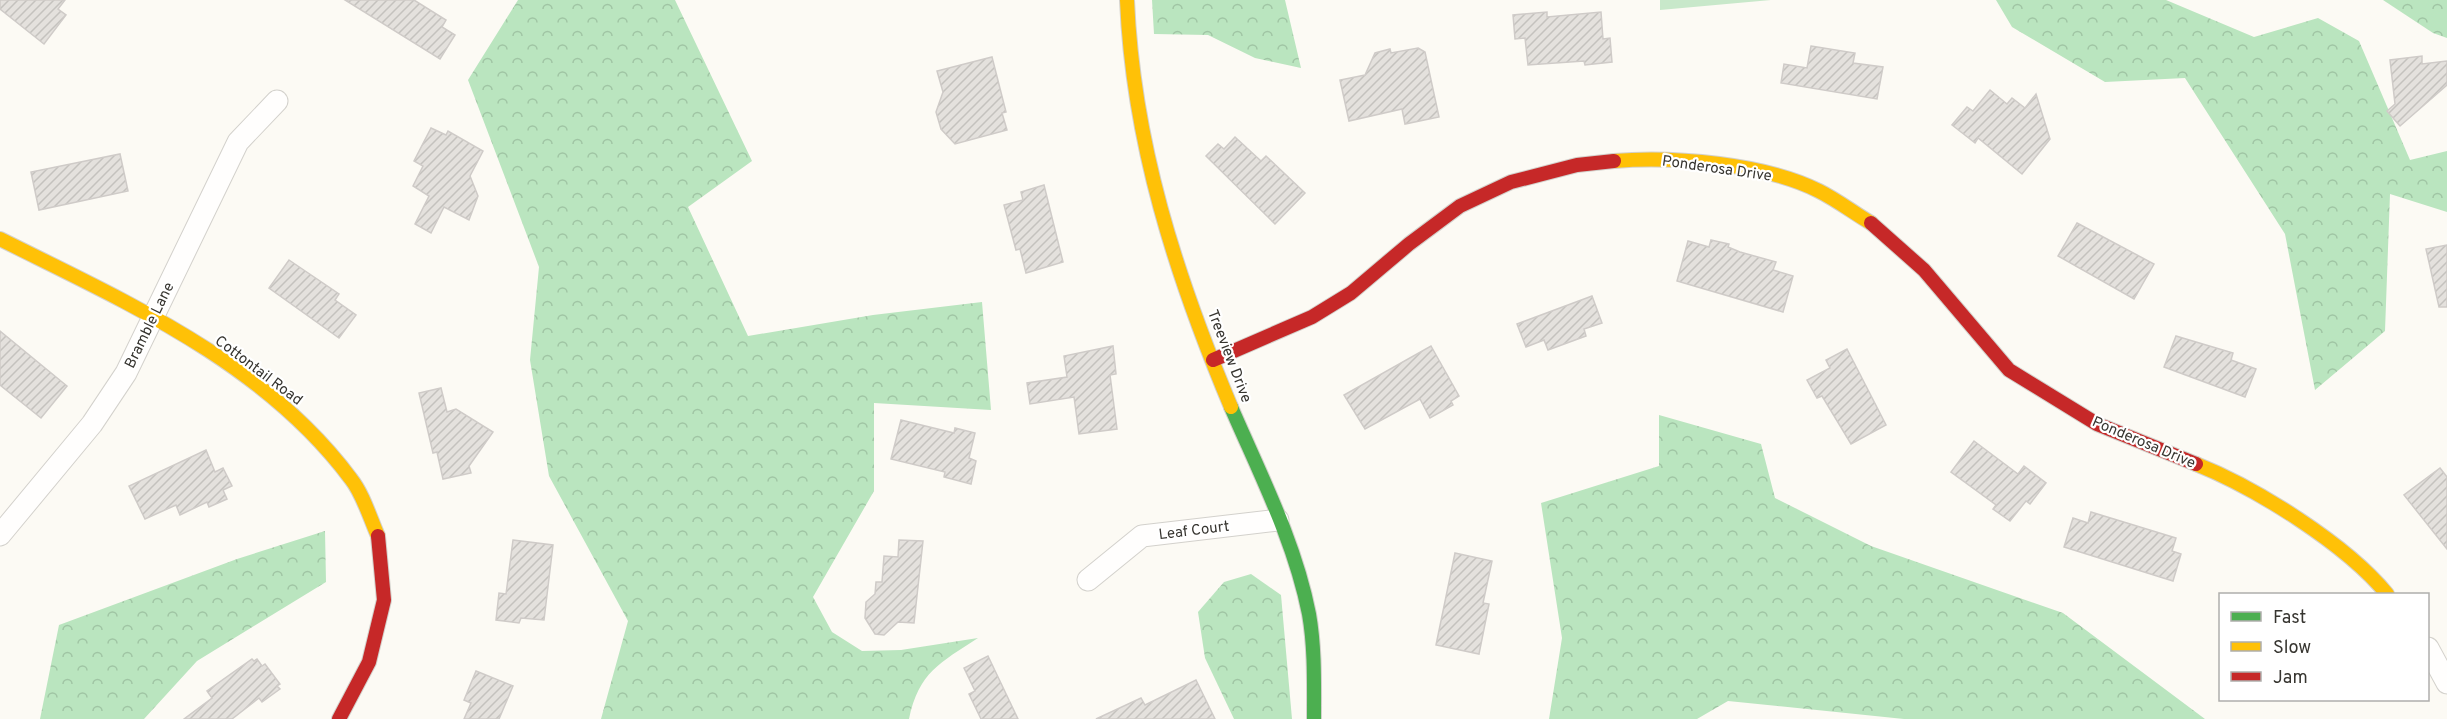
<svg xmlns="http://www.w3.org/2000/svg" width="2447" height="719" viewBox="0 0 2447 719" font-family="Overpass,sans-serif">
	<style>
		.grass { fill: #c8e8ca }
		.forest { fill: url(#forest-crowns) }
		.building { fill: url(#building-hatch); stroke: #cfcbc8; stroke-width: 1.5 }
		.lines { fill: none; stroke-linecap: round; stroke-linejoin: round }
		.street-casing { stroke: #d3d1cc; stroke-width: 23 }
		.fast-casing { stroke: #d3d1cc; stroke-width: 16 }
		.slow-casing { stroke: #d3d1cc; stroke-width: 16 }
		.jam-casing { stroke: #d3d1cc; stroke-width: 16 }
		.street { stroke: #fffefd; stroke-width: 21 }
		.fast { stroke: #4caf50; stroke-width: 14 }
		.slow { stroke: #ffc107; stroke-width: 14 }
		.jam { stroke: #c62828; stroke-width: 14 }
		.labels { text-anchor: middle; stroke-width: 4.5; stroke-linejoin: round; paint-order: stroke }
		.street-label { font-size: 15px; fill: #373530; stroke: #fff }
	</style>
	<defs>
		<pattern id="forest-crowns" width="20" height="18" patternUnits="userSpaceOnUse" patternTransform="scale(1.5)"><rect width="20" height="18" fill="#bae5bf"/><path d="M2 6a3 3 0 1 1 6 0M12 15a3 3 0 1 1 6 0" fill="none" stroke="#a0c5a4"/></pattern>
		<pattern id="building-hatch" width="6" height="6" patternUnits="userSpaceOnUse" patternTransform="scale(1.5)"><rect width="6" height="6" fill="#e4e1dd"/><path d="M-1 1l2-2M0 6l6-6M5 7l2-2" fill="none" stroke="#c4c2be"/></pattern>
	</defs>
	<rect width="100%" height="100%" fill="#fcfaf4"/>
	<polygon class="grass" points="1660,0 1771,0 1660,10"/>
	<g class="forest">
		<path d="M 518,0 L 675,0 L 752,161 L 688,207 L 748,336 L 873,315 L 982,302 L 991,410 L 874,403 L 874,491 L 813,597 L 832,632 L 862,651 L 901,650 L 978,638 C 940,663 919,672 909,719 L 601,719 L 628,621 L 549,476 L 530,360 L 539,267 L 468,80 Z"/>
		<polygon points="1152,0 1285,0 1301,68 1255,58 1208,35 1154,34"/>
		<polygon points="1996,0 2166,0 2254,37 2318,18 2359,41 2410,160 2447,151 2447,212 2390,194 2385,331 2315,390 2285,234 2185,78 2105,82 2012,27"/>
		<polygon points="2383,0 2447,0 2447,38 2433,33"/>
		<polygon points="1659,415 1761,444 1775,498 1871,546 2063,613 2205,719 1904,719 1728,701 1697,719 1549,719 1562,638 1541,503 1659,466"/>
		<polygon points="325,531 326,582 197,661 144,719 40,719 59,625 237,559"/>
		<polygon points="1251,574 1281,595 1292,719 1234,719 1205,658 1198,612 1224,582"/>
	</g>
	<g class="building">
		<polygon points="0,0 65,0 58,9 66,15 44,44 0,9"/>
		<polygon points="345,0 414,0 446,20 442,27 455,35 440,59"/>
		<polygon points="1547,12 1547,17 1601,12 1603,39 1610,38 1612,62 1585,65 1584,61 1528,65 1525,38 1515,39 1513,15"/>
		<polygon points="1811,46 1855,53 1853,63 1883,67 1877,99 1781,83 1784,64 1807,68"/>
		<polygon points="1418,48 1425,52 1439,117 1405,124 1402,109 1349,121 1340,80 1365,75 1375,53 1390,49 1391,53"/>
		<polygon points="2422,56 2422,64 2447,61 2447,85 2400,126 2387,111 2395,104 2390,60"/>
		<polygon points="992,57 1006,112 1002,113 1007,130 955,144 941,129 936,112 943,92 937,71"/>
		<polygon points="1990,90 2007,104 2012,98 2025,108 2036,94 2050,139 2022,174 1978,138 1975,143 1952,125 1967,107 1973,111"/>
		<polygon points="431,128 446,135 448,131 483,151 470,176 478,196 469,220 444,207 431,233 415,224 429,196 413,186 423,166 414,161"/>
		<polygon points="1235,137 1261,161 1266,156 1305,193 1275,224 1206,156 1218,144 1224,149"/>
		<polygon points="120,154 128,191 39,210 31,172"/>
		<polygon points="1044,185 1063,262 1026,273 1020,249 1016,250 1004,205 1023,200 1021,192"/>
		<polygon points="2077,223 2154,264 2134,299 2058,256"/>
		<polygon points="1711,240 1729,244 1728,247 1740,252 1776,262 1773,270 1793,276 1783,312 1677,281 1688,241 1709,247"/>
		<polygon points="2447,245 2447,307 2439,307 2426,249"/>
		<polygon points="289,260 339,294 335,300 356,315 339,338 269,288"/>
		<polygon points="1592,296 1602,323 1584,329 1586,336 1548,350 1544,340 1526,347 1517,324"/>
		<polygon points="0,331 67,386 41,418 0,385"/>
		<polygon points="2176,336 2233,353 2231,360 2256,369 2245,397 2164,367"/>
		<polygon points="1113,346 1116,374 1110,375 1117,429 1079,434 1074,397 1030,404 1027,383 1067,377 1064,356"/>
		<polygon points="1431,346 1459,396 1451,401 1453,405 1430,418 1420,399 1365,429 1344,395"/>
		<polygon points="1847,349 1886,425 1851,444 1822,396 1817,398 1807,380 1830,368 1826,360"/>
		<polygon points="441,388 447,412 456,409 493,432 469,466 471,473 443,479 437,452 433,453 419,393"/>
		<polygon points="901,420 954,433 955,428 975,433 969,458 976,461 971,484 944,477 945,472 891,459"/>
		<polygon points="1974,441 2018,474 2024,466 2046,483 2030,504 2026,501 2010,521 1993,509 1996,505 1951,472"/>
		<polygon points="206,450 215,472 223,468 232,486 223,490 227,499 209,507 207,502 180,515 176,505 145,519 129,486"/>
		<polygon points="2440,468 2447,477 2447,549 2404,495"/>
		<polygon points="2091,512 2176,538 2172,551 2181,554 2173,581 2064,547 2073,518 2088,523"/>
		<polygon points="513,540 553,545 544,620 521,618 519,623 496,620 499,593 506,594"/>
		<polygon points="899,540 923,541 914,623 898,622 884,635 875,634 865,618 866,602 875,594 876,582 882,582 884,556 898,557"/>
		<polygon points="1455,553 1492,561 1483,603 1489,604 1479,654 1436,645"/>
		<polygon points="988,656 1018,719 981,719 969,694 975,691 964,668"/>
		<polygon points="252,659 254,661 257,659 262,666 265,664 280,684 277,686 280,689 262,702 259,698 232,719 184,719 212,698 207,691"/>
		<polygon points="476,671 513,686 499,719 464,719 471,703 464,700"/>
		<polygon points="1196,680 1215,719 1096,719 1141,698 1145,705"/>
	</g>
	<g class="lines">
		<g class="street-casing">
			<g id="street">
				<polyline points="0,535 92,424 126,373 238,142 277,101"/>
				<polyline points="1088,580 1142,536 1278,520"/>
				<polyline points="2428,648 2447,683"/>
			</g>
		</g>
		<g class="fast-casing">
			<path id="fast" d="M 1231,407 C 1260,474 1295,542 1309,614 C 1315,648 1314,684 1314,719"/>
		</g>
		<g class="slow-casing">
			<g id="slow">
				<path d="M 1127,0 C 1133,143 1176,276 1231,407"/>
				<path d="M 1614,161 C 1674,156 1766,164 1819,191 C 1837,200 1854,213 1871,223"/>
				<path d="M 0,239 C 126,302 264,362 351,479 C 363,494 370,518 378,536"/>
				<path d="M 2196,464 C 2256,488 2346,544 2387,594"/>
			</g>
		</g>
		<g class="jam-casing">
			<g id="jam">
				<polyline points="1871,223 1924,270 2009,370 2097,424 2196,464"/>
				<polyline points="1213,360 1312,317 1351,293 1409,244 1460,206 1511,182 1577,165 1614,161"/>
				<polyline points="339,719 369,662 384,600 378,536"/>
			</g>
		</g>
		<use href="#street" class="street"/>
		<use href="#fast" class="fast"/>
		<use href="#slow" class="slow"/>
		<use href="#jam" class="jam"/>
	</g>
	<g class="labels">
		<g class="street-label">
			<text transform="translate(1717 168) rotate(8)" y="5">Ponderosa Drive</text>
			<text transform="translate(149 325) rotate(-64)" y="5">Bramble Lane</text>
			<text transform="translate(1230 356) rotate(69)" y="5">Treeview Drive</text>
			<text transform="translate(259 370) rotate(37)" y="5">Cottontail Road</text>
			<text transform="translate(2144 442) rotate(23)" y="5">Ponderosa Drive</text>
			<text transform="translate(1194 530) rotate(-7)" y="5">Leaf Court</text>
		</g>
	</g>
	<rect x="2219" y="593" width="210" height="108" fill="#ffffff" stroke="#afaeac" stroke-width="1.5"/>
	<rect x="2231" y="612" width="30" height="9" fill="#4caf50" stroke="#afaeac" stroke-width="1.5"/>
	<text x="2273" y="623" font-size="18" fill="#373530">Fast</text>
	<rect x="2231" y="642" width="30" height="9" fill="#ffc107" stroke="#afaeac" stroke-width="1.5"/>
	<text x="2273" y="653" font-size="18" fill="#373530">Slow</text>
	<rect x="2231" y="672" width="30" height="9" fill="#c62828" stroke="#afaeac" stroke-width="1.5"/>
	<text x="2273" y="683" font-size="18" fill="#373530">Jam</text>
</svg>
